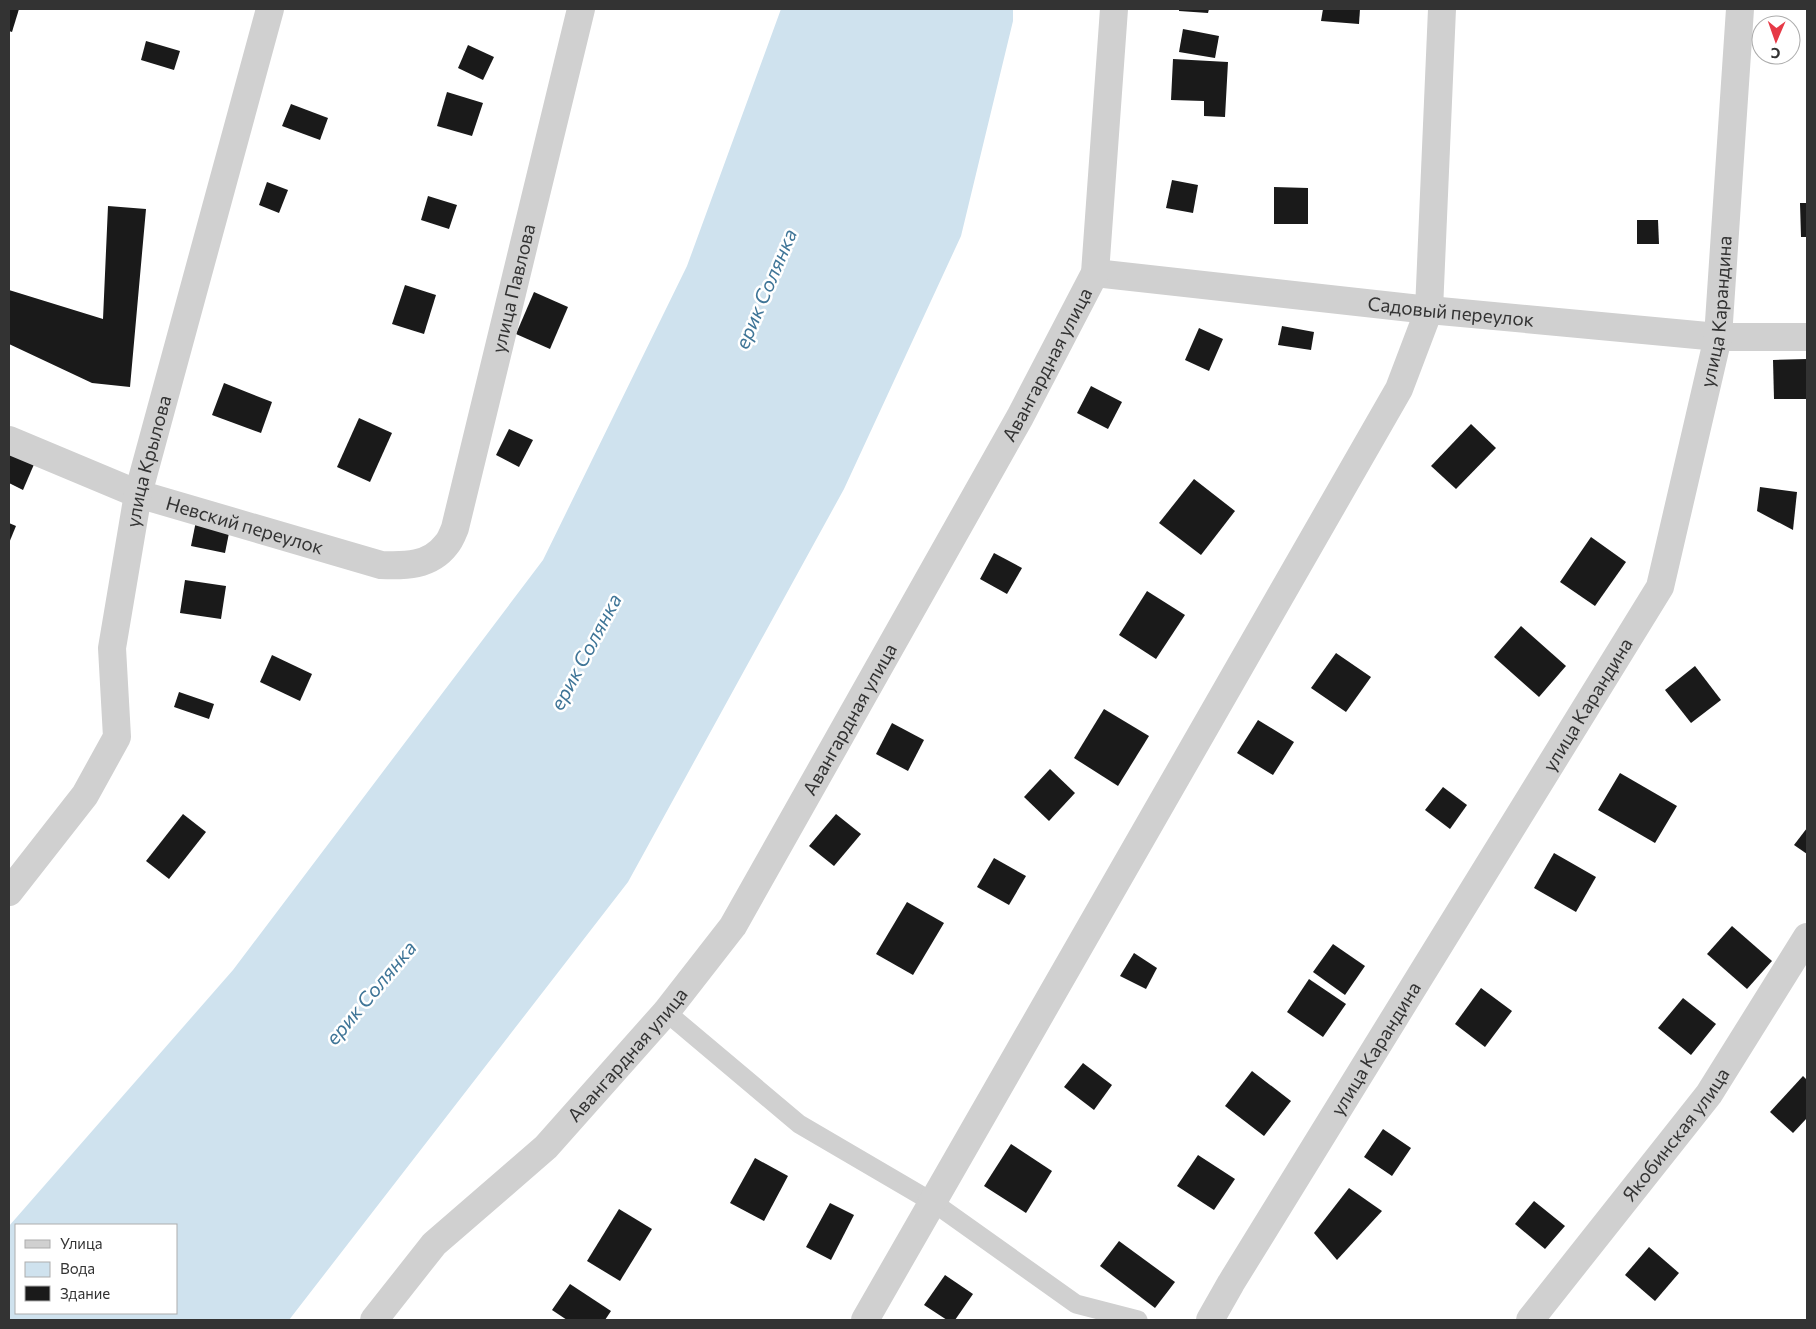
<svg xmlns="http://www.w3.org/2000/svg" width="1816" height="1329" viewBox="0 0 1816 1329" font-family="Commissioner,sans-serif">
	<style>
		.water { fill: #cfe2ee; fill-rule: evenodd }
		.building { fill: #1a1a1a }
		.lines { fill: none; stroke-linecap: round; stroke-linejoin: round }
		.lane { stroke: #d0d0d0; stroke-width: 19 }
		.street { stroke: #d0d0d0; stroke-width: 28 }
		.labels { text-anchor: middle; stroke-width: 5; stroke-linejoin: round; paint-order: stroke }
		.street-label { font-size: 19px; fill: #333; stroke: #fff }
		.water-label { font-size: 20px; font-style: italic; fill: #3f7597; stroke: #fff }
	</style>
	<rect width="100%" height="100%" fill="#fff"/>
	<path class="water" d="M 781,9 L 1013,9 L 1013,21 L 961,236 L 844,489 L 628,882 L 289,1320 L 9,1320 L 9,1226 L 233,970 L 543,560 L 687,266 ZM 16,1225 L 176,1225 L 176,1313 L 16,1313 Z"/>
	<g class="building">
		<polygon points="9,9 19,9 12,32 9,31"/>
		<polygon points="1179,9 1209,9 1208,13 1179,11"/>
		<polygon points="1323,9 1360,9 1359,24 1321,21"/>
		<polygon points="1183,29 1219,36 1215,58 1179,52"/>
		<polygon points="146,41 180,51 174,70 141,60"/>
		<polygon points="468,45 494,57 483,80 458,68"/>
		<polygon points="1173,59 1228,62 1225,117 1204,116 1204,101 1171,100"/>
		<polygon points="447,92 483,103 472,136 437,126"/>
		<polygon points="291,104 328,118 320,140 282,126"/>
		<polygon points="1172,180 1198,185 1193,213 1166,208"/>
		<polygon points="267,182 288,190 279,213 259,205"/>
		<polygon points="1274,187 1308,188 1308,224 1274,224"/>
		<polygon points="428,196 457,205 449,229 421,220"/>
		<polygon points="1800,203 1807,203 1807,237 1801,237"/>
		<polygon points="108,206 146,209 130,387 92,383 9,344 9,290 103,319"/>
		<polygon points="1637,220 1658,220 1659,244 1637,244"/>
		<polygon points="405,285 436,295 424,334 392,324"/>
		<polygon points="534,292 568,307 550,349 516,334"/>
		<polygon points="1282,326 1314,332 1311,350 1278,345"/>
		<polygon points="1199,328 1223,339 1209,371 1185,360"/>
		<polygon points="1807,359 1807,399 1774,399 1773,360"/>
		<polygon points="224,383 272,402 261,433 212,415"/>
		<polygon points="1091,386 1122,402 1108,429 1077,413"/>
		<polygon points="359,418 392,433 370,482 337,467"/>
		<polygon points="1471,424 1496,448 1456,489 1431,466"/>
		<polygon points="509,429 533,440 519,467 496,455"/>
		<polygon points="9,442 38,455 23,490 9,483"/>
		<polygon points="1194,479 1235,511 1201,555 1159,523"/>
		<polygon points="1760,487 1797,492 1793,530 1757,511"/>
		<polygon points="196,521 230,528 225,553 191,546"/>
		<polygon points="9,523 16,526 9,543"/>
		<polygon points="1591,537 1626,562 1595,606 1560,582"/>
		<polygon points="994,553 1022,568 1007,594 980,579"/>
		<polygon points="185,580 226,586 221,619 180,613"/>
		<polygon points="1147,591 1185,615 1156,659 1119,635"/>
		<polygon points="1521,626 1566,666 1539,697 1494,657"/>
		<polygon points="1336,653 1371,677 1346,712 1311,688"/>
		<polygon points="272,655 312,674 300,701 260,682"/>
		<polygon points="1695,666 1721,700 1691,723 1665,690"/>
		<polygon points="179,692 214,704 209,719 174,707"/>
		<polygon points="1104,709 1149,736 1118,786 1074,758"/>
		<polygon points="1258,720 1294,742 1273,775 1237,753"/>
		<polygon points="892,723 924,740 908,771 876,754"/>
		<polygon points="1050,769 1075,793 1049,821 1024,797"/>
		<polygon points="1620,773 1677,806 1655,843 1598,810"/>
		<polygon points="1443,787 1467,805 1450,829 1425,810"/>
		<polygon points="183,814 206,832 169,879 146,861"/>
		<polygon points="836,814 861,834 834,866 809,846"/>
		<polygon points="1807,828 1807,854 1794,845"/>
		<polygon points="1554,853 1596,877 1576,912 1534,888"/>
		<polygon points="994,858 1026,876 1009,905 977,887"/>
		<polygon points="907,902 944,923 913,975 876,954"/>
		<polygon points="1732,926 1772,961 1747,989 1707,954"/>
		<polygon points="1333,944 1365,966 1345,995 1313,972"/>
		<polygon points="1134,953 1157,968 1146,989 1120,976"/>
		<polygon points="1309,979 1346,1004 1323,1037 1287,1012"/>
		<polygon points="1481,988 1512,1011 1485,1047 1455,1024"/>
		<polygon points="1683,998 1716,1024 1691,1055 1658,1028"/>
		<polygon points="1083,1063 1112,1085 1094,1110 1064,1087"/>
		<polygon points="1252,1071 1291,1101 1264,1136 1225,1106"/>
		<polygon points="1803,1076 1807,1080 1807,1118 1793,1133 1770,1112"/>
		<polygon points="1383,1129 1411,1148 1392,1176 1364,1157"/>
		<polygon points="1011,1144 1052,1171 1026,1213 984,1186"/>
		<polygon points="1198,1155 1235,1179 1214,1210 1177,1186"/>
		<polygon points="755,1158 788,1176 764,1221 730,1203"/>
		<polygon points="1349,1188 1382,1211 1337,1260 1314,1233"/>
		<polygon points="1534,1201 1565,1226 1545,1249 1515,1224"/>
		<polygon points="830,1203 854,1215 831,1260 806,1247"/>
		<polygon points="619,1209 652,1229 620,1281 587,1261"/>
		<polygon points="1119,1241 1175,1282 1155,1308 1100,1266"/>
		<polygon points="1649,1247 1679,1273 1655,1301 1625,1275"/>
		<polygon points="945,1275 973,1294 955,1320 947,1320 924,1305"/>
		<polygon points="570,1284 611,1311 605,1320 567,1320 552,1310"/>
	</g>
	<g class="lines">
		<polyline class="lane" points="666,1012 799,1124 934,1203 1076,1304 1138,1320"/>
		<g class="street">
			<path id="s1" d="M 1095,273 L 1429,310 L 1718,337 L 1807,337"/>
			<path id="s2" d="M 9,440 L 138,494 L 381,565 C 405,566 430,566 446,545 C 450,541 453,533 455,528 L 581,9"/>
			<path id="s3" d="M 9,892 L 85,795 L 117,737 L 112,648 L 138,494 L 270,9"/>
			<path id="s4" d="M 374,1320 L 434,1244 L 546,1147 L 666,1012 L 733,926 L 1020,417 L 1095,273 L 1114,9"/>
			<polyline points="865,1320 1399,389 1429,310 1442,9"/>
			<path id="s5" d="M 1210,1320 L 1231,1283 L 1660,587 L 1718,337 L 1740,9"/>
			<path id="s6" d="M 1530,1320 L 1709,1094 L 1807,937"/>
		</g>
	</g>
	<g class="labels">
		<g class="street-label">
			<text dy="7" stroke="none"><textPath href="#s2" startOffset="730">улица Павлова</textPath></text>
			<text dy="7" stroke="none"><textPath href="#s5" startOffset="1142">улица Карандина</textPath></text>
			<text dy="7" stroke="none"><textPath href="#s1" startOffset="358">Садовый переулок</textPath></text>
			<text dy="7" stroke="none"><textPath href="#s4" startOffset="1178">Авангардная улица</textPath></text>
			<text dy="7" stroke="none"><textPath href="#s3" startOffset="469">улица Крылова</textPath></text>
			<text dy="7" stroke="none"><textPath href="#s2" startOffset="251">Невский переулок</textPath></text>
			<text dy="7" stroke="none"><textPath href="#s5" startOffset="722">улица Карандина</textPath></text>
			<text dy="7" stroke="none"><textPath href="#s4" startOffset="772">Авангардная улица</textPath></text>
			<text dy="7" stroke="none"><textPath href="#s5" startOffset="318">улица Карандина</textPath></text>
			<text dy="7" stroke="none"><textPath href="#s4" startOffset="368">Авангардная улица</textPath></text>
			<text dy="7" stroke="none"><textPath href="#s6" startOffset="236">Якобинская улица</textPath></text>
		</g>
		<g class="water-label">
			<text transform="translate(766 289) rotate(-67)" y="7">ерик Солянка</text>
			<text transform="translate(586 652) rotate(-62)" y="7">ерик Солянка</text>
			<text transform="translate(371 993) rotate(-50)" y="7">ерик Солянка</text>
		</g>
	</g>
	<rect width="1816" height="1329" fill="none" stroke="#333333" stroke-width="20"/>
	<rect x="15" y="1224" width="162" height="90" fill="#ffffff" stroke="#adadad"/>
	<rect x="25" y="1240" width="25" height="8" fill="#d0d0d0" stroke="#adadad"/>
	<text x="60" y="1249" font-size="15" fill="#333333">Улица</text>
	<rect x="25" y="1262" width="25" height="15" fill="#cfe2ee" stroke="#adadad"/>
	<text x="60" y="1274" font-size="15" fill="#333333">Вода</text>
	<rect x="25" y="1286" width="25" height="15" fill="#1a1a1a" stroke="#adadad"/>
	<text x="60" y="1299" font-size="15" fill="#333333">Здание</text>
	<g transform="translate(1776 40) rotate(182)"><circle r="24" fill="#ffffff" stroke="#adadad"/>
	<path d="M0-4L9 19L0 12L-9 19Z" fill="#e63946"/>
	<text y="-8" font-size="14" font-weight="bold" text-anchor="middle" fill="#333333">С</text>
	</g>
</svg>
